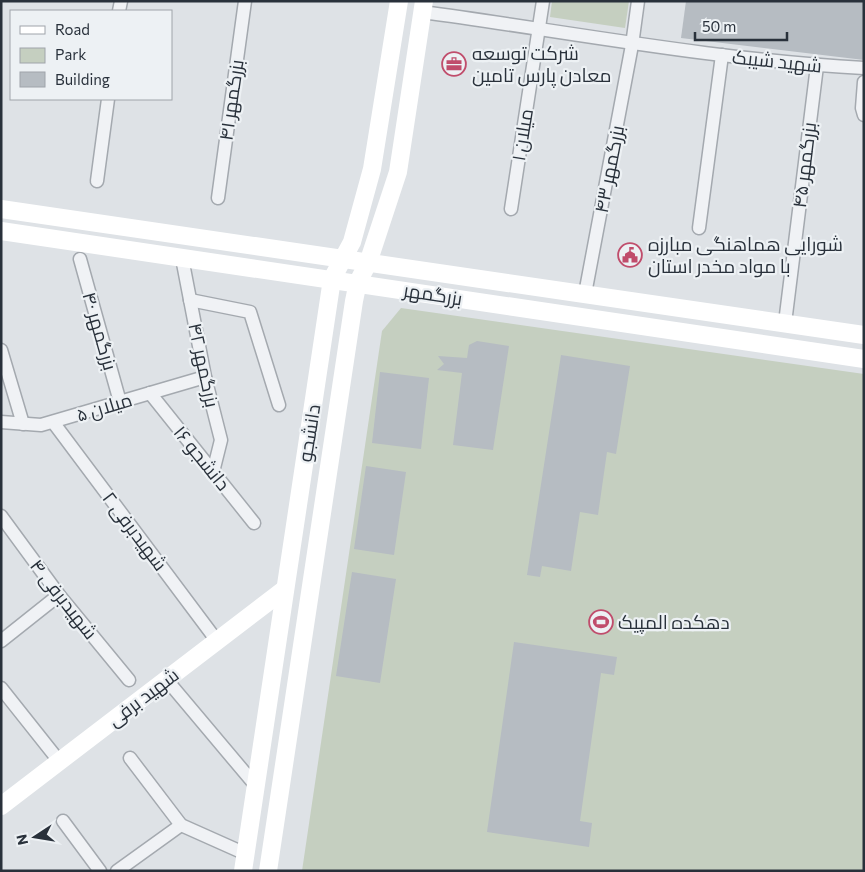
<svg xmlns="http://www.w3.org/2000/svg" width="865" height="872" viewBox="0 0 865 872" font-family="Commissioner,Cairo,sans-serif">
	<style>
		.green { fill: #c5cfc0 }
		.building { fill: #b6bcc2 }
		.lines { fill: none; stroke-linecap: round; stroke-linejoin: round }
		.street-casing { stroke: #a4a9af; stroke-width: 15 }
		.street { stroke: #f0f2f5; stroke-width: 12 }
		.secondary { stroke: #fff; stroke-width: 18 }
		.labels { text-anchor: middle; stroke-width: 4.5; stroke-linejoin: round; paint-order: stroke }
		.poi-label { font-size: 19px; fill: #29313b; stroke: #edf1f4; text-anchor: start }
		.street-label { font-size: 19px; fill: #29313b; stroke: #edf1f4 }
	</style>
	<rect width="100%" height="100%" fill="#dee2e6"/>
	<g class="green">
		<polygon points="552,1 629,1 625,28 550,17"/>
		<polygon points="401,308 864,374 864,871 302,871 382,331"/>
	</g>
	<g class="building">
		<polygon points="686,1 864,1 864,60 681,38"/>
		<polygon points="477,341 509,346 493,450 453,445 462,373 437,370 444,364 438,356 467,358 469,345"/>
		<polygon points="561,355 630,366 616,454 607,452 598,515 580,512 571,571 542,566 540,577 527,575"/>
		<polygon points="380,372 429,378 421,449 372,443"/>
		<polygon points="366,466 406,472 394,555 354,549"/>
		<polygon points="352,572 396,579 380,683 336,676"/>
		<polygon points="514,642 617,657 614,675 601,673 580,821 592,823 589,847 487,832"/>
	</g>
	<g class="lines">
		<g class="street-casing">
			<g id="street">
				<polyline points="119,11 121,1"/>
				<path d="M 423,12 C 570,32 715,60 864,68"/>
				<polyline points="864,82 862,108 864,115"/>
				<polyline points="97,181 108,99"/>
				<polyline points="218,198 245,1"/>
				<polyline points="511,209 543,1"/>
				<polyline points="699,228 722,55"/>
				<polyline points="182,258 205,377 221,440 213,472"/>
				<polyline points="80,259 120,402"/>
				<polyline points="585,294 632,45 638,1"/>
				<polyline points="190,300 250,312 279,405"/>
				<polyline points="785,323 817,66"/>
				<polyline points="1,350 23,424"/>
				<polyline points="150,393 254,523"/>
				<polyline points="1,422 41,425 205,377"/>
				<polyline points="53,422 217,641"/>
				<polyline points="1,516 59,595 129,680"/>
				<polyline points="1,641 59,595"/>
				<polyline points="166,679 256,786"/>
				<polyline points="1,688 59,761"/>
				<polyline points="130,758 181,825 246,854"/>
				<polyline points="63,821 100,871"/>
				<polyline points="117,871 181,825"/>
			</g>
		</g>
		<use href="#street" class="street"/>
		<g class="secondary">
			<polyline points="1,209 864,335"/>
			<polyline points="1,231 864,359"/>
			<polyline points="1,806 285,589"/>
			<polyline points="243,871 332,279 352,242 372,169 399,1"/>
			<polyline points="268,871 354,301 358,282 368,263 398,172 424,1"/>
		</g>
	</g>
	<defs>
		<g id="office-ring" transform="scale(1.25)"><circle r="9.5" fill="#edf1f4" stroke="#c04d6c" stroke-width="1.5"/><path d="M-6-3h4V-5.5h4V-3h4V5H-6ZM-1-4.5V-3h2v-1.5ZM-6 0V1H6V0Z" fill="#c04d6c"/></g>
		<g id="civic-ring" transform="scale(1.25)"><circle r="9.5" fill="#edf1f4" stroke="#c04d6c" stroke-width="1.5"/><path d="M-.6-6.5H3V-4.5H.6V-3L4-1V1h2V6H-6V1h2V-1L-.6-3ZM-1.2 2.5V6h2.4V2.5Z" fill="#c04d6c"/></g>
		<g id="stadium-ring" transform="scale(1.25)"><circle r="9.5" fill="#edf1f4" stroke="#c04d6c" stroke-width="1.5"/><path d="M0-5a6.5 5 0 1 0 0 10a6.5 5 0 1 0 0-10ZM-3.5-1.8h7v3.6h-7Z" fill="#c04d6c"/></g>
	</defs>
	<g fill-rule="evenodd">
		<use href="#office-ring" x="454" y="64"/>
		<use href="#civic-ring" x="630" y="255"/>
		<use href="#stadium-ring" x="601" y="622"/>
	</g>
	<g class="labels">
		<g class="poi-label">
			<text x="472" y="60">شرکت توسعه<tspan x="472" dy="22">معادن پارس تامین</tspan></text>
			<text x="648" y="251">شورایی هماهنگی مبارزه<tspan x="648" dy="22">با مواد مخدر استان</tspan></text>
			<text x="618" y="629">دهکده المپیک</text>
		</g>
		<g class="street-label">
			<text transform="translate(777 61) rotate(6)" y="7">شهید شیبک</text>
			<text transform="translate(231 100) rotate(-82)" y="7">بزرگمهر ۴۱</text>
			<text transform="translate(522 135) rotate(-81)" y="7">میلان ۱</text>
			<text transform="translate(804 165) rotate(-83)" y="7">بزرگمهر ۴۵</text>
			<text transform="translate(609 169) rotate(-79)" y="7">بزرگمهر ۴۳</text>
			<text transform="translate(433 294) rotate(9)" y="7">بزرگمهر</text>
			<text transform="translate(100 331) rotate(74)" y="7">بزرگمهر ۴۰</text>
			<text transform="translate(204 365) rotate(78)" y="7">بزرگمهر ۴۲</text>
			<text transform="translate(104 407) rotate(-17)" y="7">میلان ۵</text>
			<text transform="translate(309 433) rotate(-81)" y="7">دانشجو</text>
			<text transform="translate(202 458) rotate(51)" y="7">دانشجو ۱۶</text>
			<text transform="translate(135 531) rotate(53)" y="7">شهیدبرفی ۲</text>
			<text transform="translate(64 599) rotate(52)" y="7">شهیدبرفی ۴</text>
			<text transform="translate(143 697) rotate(-37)" y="7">شهید برفی</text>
		</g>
	</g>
	<rect width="865" height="872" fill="none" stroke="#29313b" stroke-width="5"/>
	<rect x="10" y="10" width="162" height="90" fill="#edf1f4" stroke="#9fa4aa"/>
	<rect x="20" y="26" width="25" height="8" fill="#ffffff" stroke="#9fa4aa"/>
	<text x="55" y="35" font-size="15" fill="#29313b">Road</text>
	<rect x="20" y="48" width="25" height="15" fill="#c5cfc0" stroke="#9fa4aa"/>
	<text x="55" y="60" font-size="15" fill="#29313b">Park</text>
	<rect x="20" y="72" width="25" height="15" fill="#b6bcc2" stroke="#9fa4aa"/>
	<text x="55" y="85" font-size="15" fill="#29313b">Building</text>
	<g transform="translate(35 837) rotate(258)" stroke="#edf1f4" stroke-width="4" paint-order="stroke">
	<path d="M0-4L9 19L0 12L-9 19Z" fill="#29313b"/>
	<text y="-8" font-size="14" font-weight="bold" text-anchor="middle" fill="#29313b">N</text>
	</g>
	<path d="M695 32v8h92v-8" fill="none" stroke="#29313b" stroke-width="2.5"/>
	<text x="702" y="32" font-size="15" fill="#29313b" stroke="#edf1f4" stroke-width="4" paint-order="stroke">50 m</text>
</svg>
